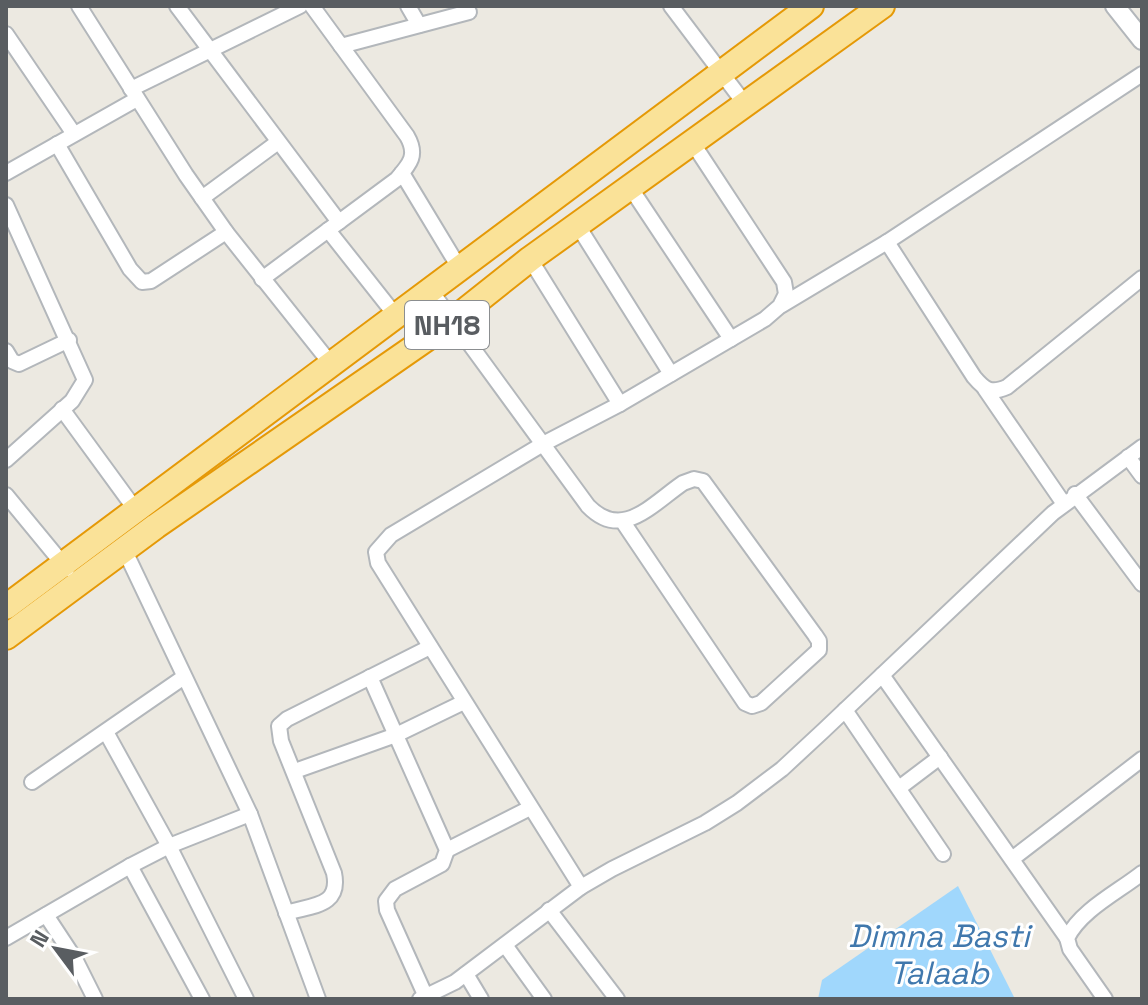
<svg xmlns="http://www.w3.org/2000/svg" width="1148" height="1005" viewBox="0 0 1148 1005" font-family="'Space Grotesk',sans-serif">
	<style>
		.water { fill: #a0d7fc }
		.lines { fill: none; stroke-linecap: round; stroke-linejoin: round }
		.minor-casing { stroke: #b3b7bb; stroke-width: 18 }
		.tertiary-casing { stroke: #b3b7bb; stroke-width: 22 }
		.trunk-casing { stroke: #e59907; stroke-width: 28 }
		.minor { stroke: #fff; stroke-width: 14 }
		.tertiary { stroke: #fff; stroke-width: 18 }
		.trunk { stroke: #fae298; stroke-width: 24 }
		.labels { text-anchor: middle; stroke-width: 6; stroke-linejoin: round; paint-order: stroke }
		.shield { fill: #fff; stroke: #8b8e90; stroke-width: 2 }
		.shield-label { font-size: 28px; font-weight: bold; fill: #595d61 }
		.water-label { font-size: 32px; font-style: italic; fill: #4078ad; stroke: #fff }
	</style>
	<rect width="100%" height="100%" fill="#ece9e1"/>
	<polygon class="water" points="958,886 1015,999 818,999 822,980"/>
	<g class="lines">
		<g class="minor-casing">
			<g id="minor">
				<polyline points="79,6 186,175 226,232 331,364"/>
				<polyline points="177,6 339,222"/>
				<polyline points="408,6 419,25"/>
				<polyline points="671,6 745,104"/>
				<polyline points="6,34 74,134"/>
				<polyline points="341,46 469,12"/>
				<polyline points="131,89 300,6"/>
				<polyline points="57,144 130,269 142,282 151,281 226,232"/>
				<polyline points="6,173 137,99"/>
				<polyline points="402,173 460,269"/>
				<polyline points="630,187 731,339"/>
				<polyline points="202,198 278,142"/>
				<polyline points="6,205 85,380 72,401 6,460"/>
				<polyline points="578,226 671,374"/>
				<polyline points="328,230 396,316"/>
				<path d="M 887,242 L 974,377 C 985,390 991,394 1007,387 L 1142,278"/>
				<polyline points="530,259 620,404"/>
				<path d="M 262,279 L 397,179 C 410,164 418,155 407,136 L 312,6"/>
				<path d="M 431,291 L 588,506 C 622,541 651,505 683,483 L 694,479 L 703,481 L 815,635 L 819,641 L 819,650 L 761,703 L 752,706 L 745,703 L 623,522"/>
				<polyline points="782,305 887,242 1142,74"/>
				<polyline points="6,351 12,361 19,364 69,340"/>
				<polyline points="985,389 1064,504"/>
				<polyline points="62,409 135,509"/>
				<polyline points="1128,457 1142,476"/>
				<polyline points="1075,494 1142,584"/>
				<polyline points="6,495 67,569"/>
				<polyline points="124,549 250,814 318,999"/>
				<polyline points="882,675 1067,938"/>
				<polyline points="370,677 447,850 442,864 395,889 386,901 387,910 426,997"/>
				<polyline points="845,710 943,854"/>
				<polyline points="106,732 169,846 246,999"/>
				<polyline points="295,771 396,735 464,702"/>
				<polyline points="32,782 184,677"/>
				<polyline points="899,788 940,757"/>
				<polyline points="447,850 530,808"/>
				<polyline points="1012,859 1142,759"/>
				<polyline points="130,866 202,999"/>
				<polyline points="581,887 378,563 376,552 391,535 543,444 620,404 765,319 780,306 786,294 784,282 692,142"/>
				<polyline points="549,910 617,999"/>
				<path d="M 286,913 C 312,905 341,907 334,873 L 281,741 L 279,726 L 287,719 L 430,647"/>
				<polyline points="46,915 75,959 95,999"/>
				<polyline points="6,938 130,866 169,846 250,814"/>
				<polyline points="505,945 544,999"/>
				<polyline points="466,974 481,999"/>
				<polyline points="420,999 455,982 581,887 612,869 705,823 737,803 782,769 823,731 1053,513 1142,447"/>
				<path d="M 1105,999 L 1070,949 L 1067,938 C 1081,910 1118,892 1142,873"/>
			</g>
		</g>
		<g class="tertiary-casing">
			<polyline id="tertiary" points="1115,6 1142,40"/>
		</g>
		<g class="trunk-casing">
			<g id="trunk">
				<polyline points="6,607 811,6"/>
				<polyline points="6,637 156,526 452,321 530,259 882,6"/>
			</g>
		</g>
		<use href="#minor" class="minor"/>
		<use href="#tertiary" class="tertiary"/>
		<use href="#trunk" class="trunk"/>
	</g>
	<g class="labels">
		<rect class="shield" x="405" y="301" width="84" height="48" rx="6"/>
		<g class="shield-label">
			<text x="447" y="335">NH18</text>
		</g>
		<g class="water-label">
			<text x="939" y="947">Dimna Basti<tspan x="939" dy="37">Talaab</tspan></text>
		</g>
	</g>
	<rect width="1148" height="1005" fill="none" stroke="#595d61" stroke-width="16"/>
	<g transform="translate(56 949) rotate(302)" stroke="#ffffff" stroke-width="6" paint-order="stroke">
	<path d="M0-6L14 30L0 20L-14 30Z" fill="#595d61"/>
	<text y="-12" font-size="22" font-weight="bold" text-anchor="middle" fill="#595d61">N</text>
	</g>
</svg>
